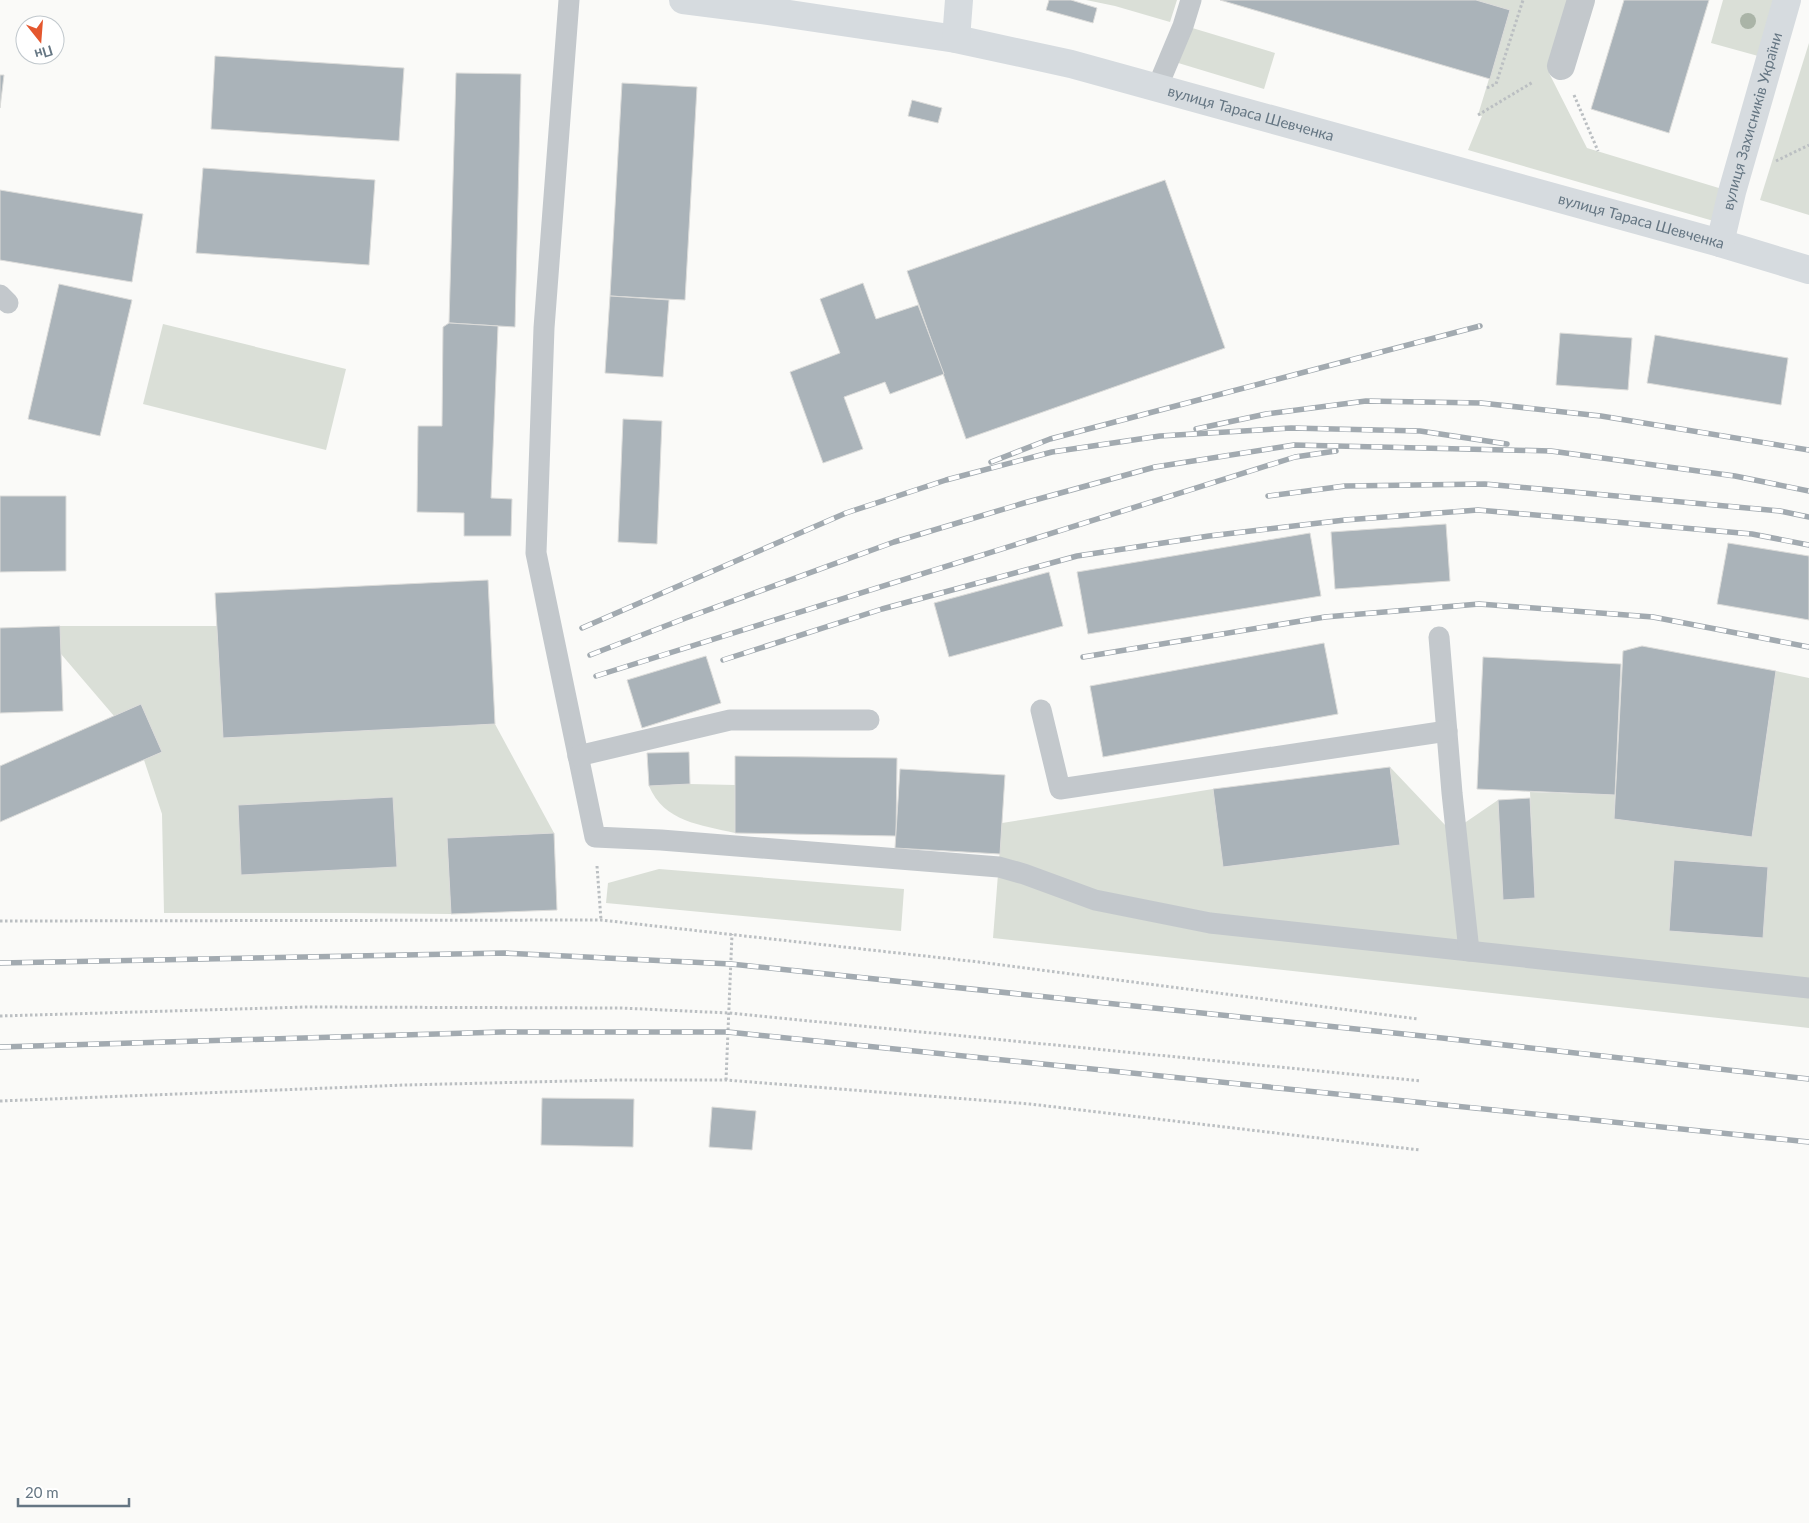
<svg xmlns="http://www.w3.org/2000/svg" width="1809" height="1523" viewBox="0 0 1809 1523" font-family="Lato,sans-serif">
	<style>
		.green { fill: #dadfd7; fill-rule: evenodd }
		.building { fill: #aab3b9; stroke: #dcdcda }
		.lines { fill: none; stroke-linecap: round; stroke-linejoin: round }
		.path { stroke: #bbbfc2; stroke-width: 3; stroke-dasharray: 2.5 2.5; stroke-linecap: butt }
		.lane { stroke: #c3c8cc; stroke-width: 21 }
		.street { stroke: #c3c8cc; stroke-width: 28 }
		.secondary { stroke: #d6dbdf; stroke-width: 28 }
		.rail-casing { stroke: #a2aab0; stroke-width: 5.5 }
		.rail { stroke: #fff; stroke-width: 4; stroke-dasharray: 11; stroke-linecap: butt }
		.tree { fill: #aab4a7 }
		.labels { text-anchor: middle; stroke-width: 5; stroke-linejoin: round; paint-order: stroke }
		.street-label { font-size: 15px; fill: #657683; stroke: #fff }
	</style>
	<rect width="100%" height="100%" fill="#fafaf8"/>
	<g class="green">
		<polygon points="1086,0 1177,0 1170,22 1115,6"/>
		<polygon points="1476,0 1581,0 1561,66 1549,73 1587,148 1732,192 1724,224 1468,150 1482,116 1478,115 1510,10"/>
		<polygon points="1723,0 1787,0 1769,59 1711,43"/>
		<polygon points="1189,27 1275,53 1264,89 1175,62"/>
		<polygon points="1809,43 1809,215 1760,200"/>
		<polygon points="163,324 346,369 326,450 143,404"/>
		<polygon points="60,626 217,626 223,738 495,724 554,833 447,838 451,914 353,913 164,913 162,814 144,760 162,752 141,704 114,716 61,654"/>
		<path d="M 1776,671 L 1809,678 L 1809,1028 L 993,938 L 1002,823 L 1213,789 L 1224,867 L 1400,845 L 1390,767 L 1446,826 L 1463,824 L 1498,800 L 1504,900 L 1535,898 L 1530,792 L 1615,795 L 1614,819 L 1752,837 ZM 1674,860 L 1768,867 L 1762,938 L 1669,931 Z"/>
		<path d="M 690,784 L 735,785 L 735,833 C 701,825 664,822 649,786 Z"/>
		<polygon points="659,869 904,889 901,931 606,903 608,883"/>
	</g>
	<g class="building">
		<polygon points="1049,0 1071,0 1097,8 1093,23 1046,10"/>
		<polygon points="1220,0 1476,0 1510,10 1490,79"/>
		<polygon points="1624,0 1709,0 1669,133 1591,109"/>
		<polygon points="215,56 404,68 399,141 211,129"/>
		<polygon points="456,73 521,74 515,327 449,323"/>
		<polygon points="0,75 4,75 0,108"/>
		<polygon points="622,83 697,87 685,300 610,296"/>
		<polygon points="912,100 942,108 938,123 908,116"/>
		<polygon points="203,168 375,180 369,265 196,253"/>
		<polygon points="1165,180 1225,348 966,439 907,271"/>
		<polygon points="0,190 143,214 132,282 0,260"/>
		<polygon points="863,283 876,319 918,305 944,374 890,394 885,382 844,397 863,449 823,463 790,372 840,353 820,299"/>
		<polygon points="59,284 132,300 100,436 28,419"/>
		<polygon points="610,296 669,300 663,377 605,373"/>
		<polygon points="449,323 498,326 491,498 512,499 511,536 464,536 464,513 417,512 418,426 442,426 443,327"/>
		<polygon points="1560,333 1632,338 1628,390 1556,385"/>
		<polygon points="1655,335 1788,358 1781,405 1647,383"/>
		<polygon points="623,419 662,421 657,544 618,542"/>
		<polygon points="0,496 66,496 66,571 0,572"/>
		<polygon points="1446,524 1450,581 1335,589 1331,532"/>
		<polygon points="1310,533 1321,596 1088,634 1077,572"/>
		<polygon points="1728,543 1809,556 1809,620 1717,604"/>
		<polygon points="1049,572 1063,626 949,657 934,603"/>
		<polygon points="488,580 495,724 223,738 215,593"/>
		<polygon points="60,626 63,711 0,713 0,628"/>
		<polygon points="1324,643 1338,714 1103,757 1090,686"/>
		<polygon points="1642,646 1776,671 1752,837 1614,819 1623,651"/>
		<polygon points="706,656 721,703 642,728 627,680"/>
		<polygon points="1483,657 1621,664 1615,795 1477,789"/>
		<polygon points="141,704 162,752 0,822 0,766"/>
		<polygon points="689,752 690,784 649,786 647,753"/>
		<polygon points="735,756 897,758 896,836 735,833"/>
		<polygon points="1390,767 1400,845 1223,867 1213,789"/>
		<polygon points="900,769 1005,775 1000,854 895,848"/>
		<polygon points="393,797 397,867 241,875 238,805"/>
		<polygon points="1530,798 1535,898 1503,900 1498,800"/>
		<polygon points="554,833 557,910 451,914 447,838"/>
		<polygon points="1674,860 1768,867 1763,938 1669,931"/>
		<polygon points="542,1098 634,1099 633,1147 541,1145"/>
		<polygon points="712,1107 756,1111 752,1150 709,1147"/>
	</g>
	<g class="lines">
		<g class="path">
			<polyline points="1487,88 1496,84 1523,0"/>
			<polyline points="1574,95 1598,151"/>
			<polyline points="1478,115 1533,82"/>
			<polyline points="1776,161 1809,145"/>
			<polyline points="597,866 601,920"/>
			<polyline points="0,921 601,920 979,962 1418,1019"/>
			<polyline points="0,1016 306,1007 621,1008 729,1013 1421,1081"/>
			<polyline points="726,1080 732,934"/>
			<polyline points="0,1101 405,1085 614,1080 726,1080 1030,1104 1420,1150"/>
		</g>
		<g class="lane">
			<polyline points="569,0 544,328 536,553 595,837 661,840 999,867 1024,874 1095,900 1210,923 1809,988"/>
			<polyline points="1157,88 1183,26 1191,0"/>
			<polyline points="0,295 8,303"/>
			<polyline points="1439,637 1452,793 1469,951"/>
			<polyline points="1041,710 1060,789 1447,731"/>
			<polyline points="578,756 730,720 869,720"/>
		</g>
		<polyline class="street" points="1561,66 1581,0"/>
		<g class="secondary">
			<path id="s1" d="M 683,0 L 769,11 L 956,39 L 1071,64 L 1720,243 L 1809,270"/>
			<polyline points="956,39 959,0"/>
			<path id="s2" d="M 1720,243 L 1732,192 L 1787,0"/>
		</g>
		<g class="rail-casing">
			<g id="rail">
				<polyline points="1196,429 1266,414 1366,401 1481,403 1601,416 1809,450"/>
				<polyline points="991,462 1050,439 1480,326"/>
				<polyline points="1268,496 1345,486 1485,484 1780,511 1809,517"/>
				<polyline points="582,628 846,513 946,480 1052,452 1160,436 1291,428 1420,431 1507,444"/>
				<polyline points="590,655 686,618 894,542 1024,503 1155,467 1294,445 1551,451 1735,476 1809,491"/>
				<polyline points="1083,657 1325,617 1479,604 1653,617 1809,647"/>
				<polyline points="723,660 882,609 1077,556 1209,536 1345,520 1478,510 1752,534 1809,545"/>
				<polyline points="596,676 1295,457 1336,451"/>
				<polyline points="0,963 504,953 731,964 1442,1038 1809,1079"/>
				<polyline points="0,1047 502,1032 728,1032 1809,1142"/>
			</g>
		</g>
		<use href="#rail" class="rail"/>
	</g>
	<circle class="tree" cx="1748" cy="21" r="8"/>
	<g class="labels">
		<g class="street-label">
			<text dy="5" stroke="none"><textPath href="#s1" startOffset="580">вулиця Тараса Шевченка</textPath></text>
			<text dy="5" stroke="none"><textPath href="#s2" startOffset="126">вулиця Захисників України</textPath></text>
			<text dy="5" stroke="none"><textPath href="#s1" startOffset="985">вулиця Тараса Шевченка</textPath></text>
		</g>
	</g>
	<g transform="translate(40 40) rotate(163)"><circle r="24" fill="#ffffff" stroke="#c1c8cd"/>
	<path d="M0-4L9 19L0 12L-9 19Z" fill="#e4572e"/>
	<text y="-8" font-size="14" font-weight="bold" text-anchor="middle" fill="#657683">Пн</text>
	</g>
	<path d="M18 1498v8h111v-8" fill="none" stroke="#657683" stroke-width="2.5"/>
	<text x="25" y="1498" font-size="15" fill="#657683" stroke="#ffffff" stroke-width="4" paint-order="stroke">20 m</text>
</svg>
